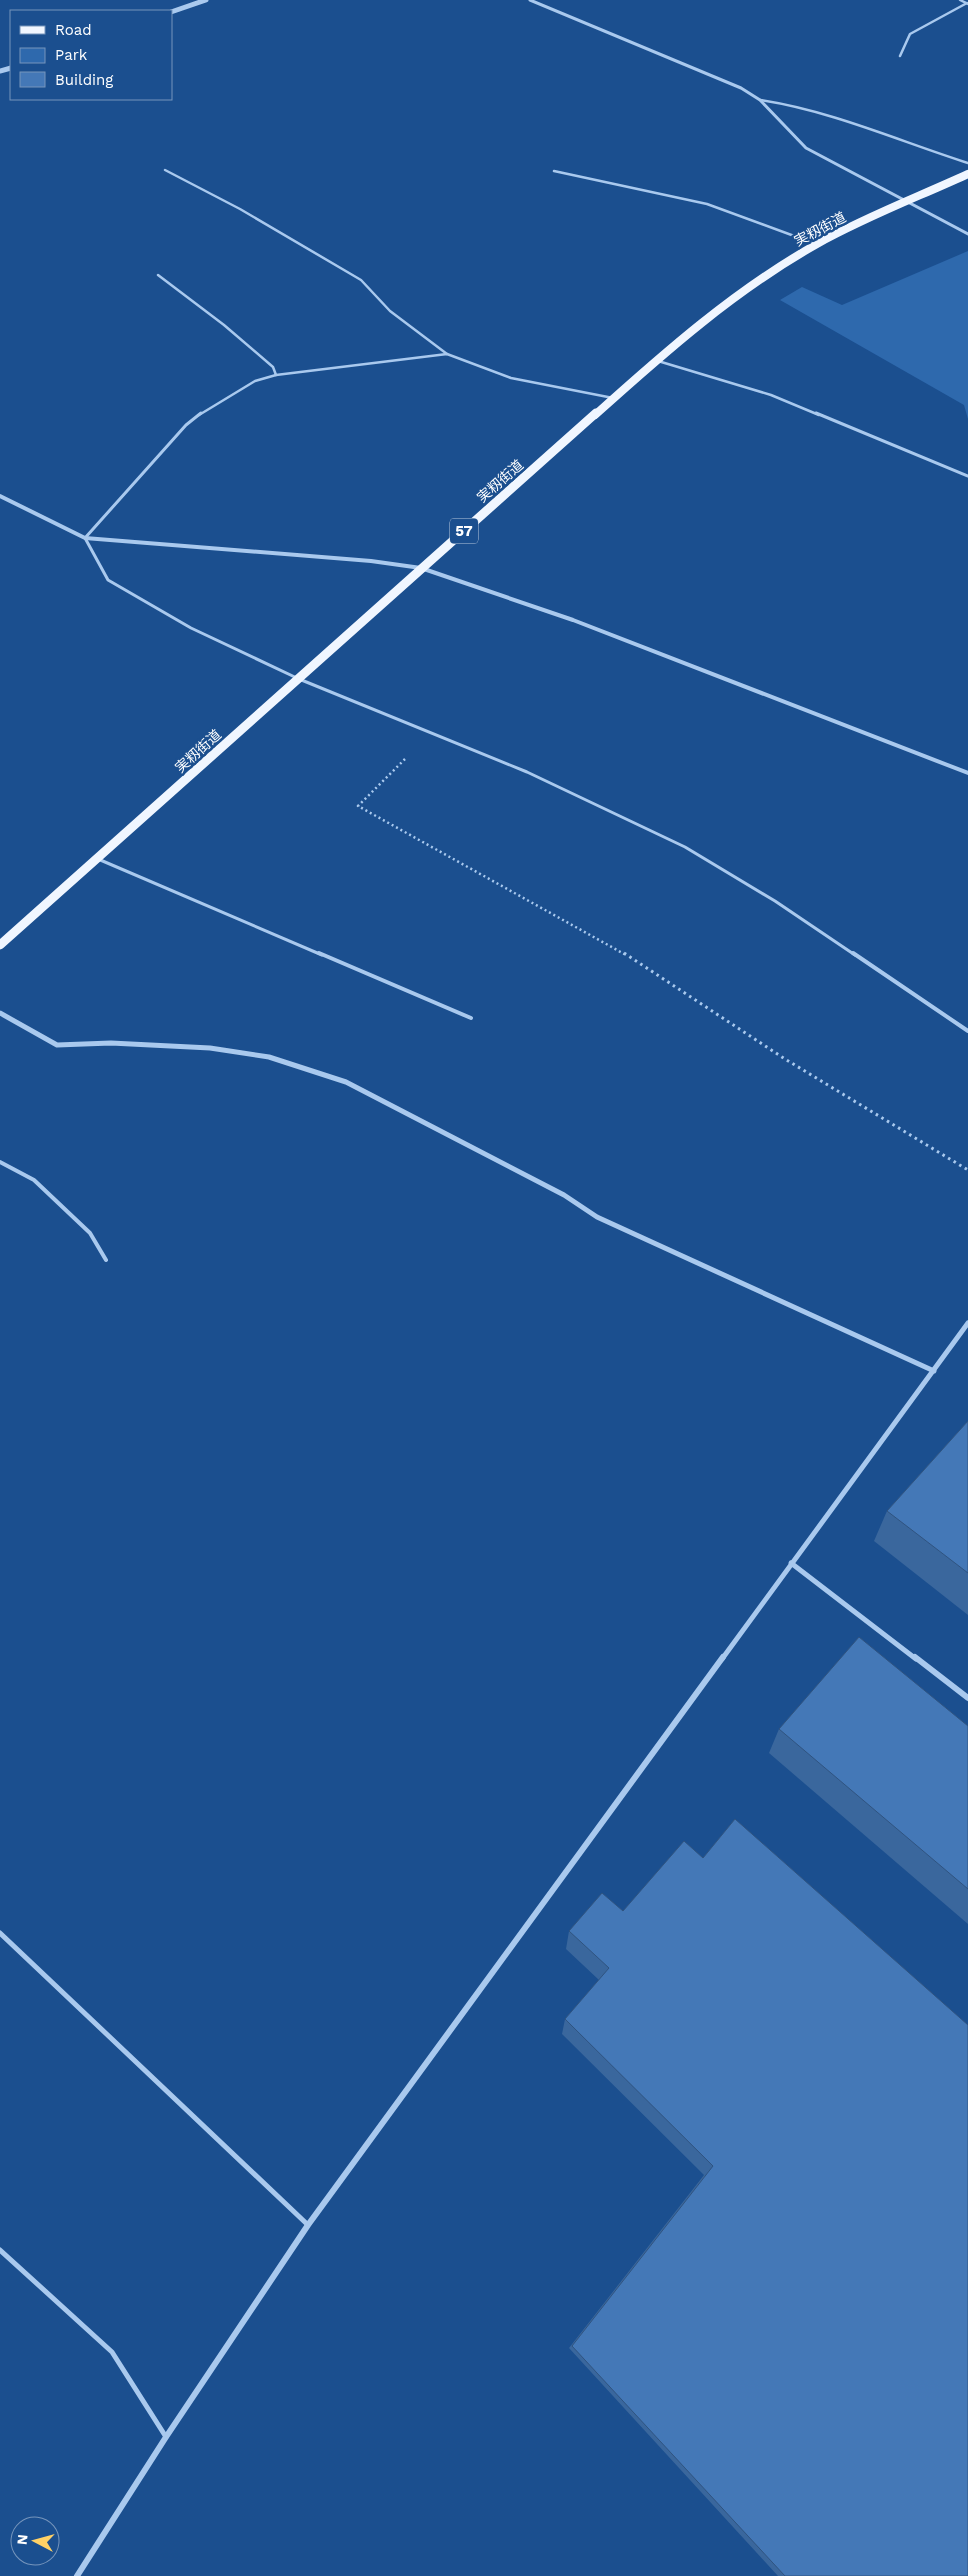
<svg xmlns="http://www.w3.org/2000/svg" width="968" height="2576" viewBox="0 0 968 2576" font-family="'Work Sans','Noto Sans JP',sans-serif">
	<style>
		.green { fill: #2e69ad }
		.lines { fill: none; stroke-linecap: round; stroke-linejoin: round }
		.path-far1 { stroke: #a9c9ee; stroke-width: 2.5; stroke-dasharray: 2 3; stroke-linecap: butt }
		.path { stroke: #a9c9ee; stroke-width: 3; stroke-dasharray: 2.5 4; stroke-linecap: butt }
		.service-far3 { stroke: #a9c9ee; stroke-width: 2.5 }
		.service-far2 { stroke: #a9c9ee; stroke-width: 3 }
		.service-far1 { stroke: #a9c9ee; stroke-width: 4 }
		.service { stroke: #a9c9ee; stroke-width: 5 }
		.minor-far3 { stroke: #a9c9ee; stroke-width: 3 }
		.minor-far2 { stroke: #a9c9ee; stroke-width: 4 }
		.minor-far1 { stroke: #a9c9ee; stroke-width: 5 }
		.minor { stroke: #a9c9ee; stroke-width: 6 }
		.tertiary { stroke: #a9c9ee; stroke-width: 5 }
		.primary-far1 { stroke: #f0f6ff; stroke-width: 8 }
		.primary { stroke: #f0f6ff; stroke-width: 9 }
		.wall { fill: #3a679d }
		.building { fill: #4478b7; stroke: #305480 }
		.labels { text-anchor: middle; stroke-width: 5; stroke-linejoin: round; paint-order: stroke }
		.far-street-label { font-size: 14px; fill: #fff; stroke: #1b4f8f }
		.shield { fill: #1b4f8f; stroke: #bbcadd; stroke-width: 1 }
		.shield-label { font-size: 15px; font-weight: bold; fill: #fff }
	</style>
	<rect width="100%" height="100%" fill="#1b4f8f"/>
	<polygon class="green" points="968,251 968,419 964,405 780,300 802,287 842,305"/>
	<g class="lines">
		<polyline class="path-far1" points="405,759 358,806 626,955"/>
		<polyline class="path" points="624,953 785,1059 968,1170"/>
		<g class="service-far3">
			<polyline points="960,0 968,4"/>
			<polyline points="900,56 910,34 967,3"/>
			<path d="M 760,100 C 832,111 899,141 968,163"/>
			<polyline points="165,170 240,209 361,280 390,311 447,354"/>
			<polyline points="554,171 707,204 816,244"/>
			<polyline points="158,275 224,325 273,367 276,375"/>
			<polyline points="658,361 771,395 819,415"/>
			<polyline points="199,415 255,381 276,375 447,354 511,378 613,398"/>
		</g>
		<g class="service-far2">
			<polyline points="201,413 186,425 85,538 108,580 191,628 299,679 527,772 685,847 775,901 855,955"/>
			<polyline points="816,413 968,476"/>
			<polyline points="98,859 322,955"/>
		</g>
		<g class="service-far1">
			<polyline points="319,953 471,1018"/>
			<polyline points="853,953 968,1031"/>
			<polyline points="0,1162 34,1180 90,1233 106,1260"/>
		</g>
		<g class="service">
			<polyline points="0,1933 308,2225"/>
			<polyline points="0,2250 112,2352 166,2437"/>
		</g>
		<polyline class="minor-far3" points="530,0 741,88 760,100 806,148 968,234"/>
		<polyline class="minor-far2" points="0,496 85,538 371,561 421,568 573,620 968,773"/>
		<g class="minor-far1">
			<polyline points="0,1013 57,1045 111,1043 210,1048 269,1057 346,1082 564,1195 597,1217 934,1371"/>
			<polyline points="791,1563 916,1659"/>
			<polyline points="722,1659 968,1323"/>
		</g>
		<g class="minor">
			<polyline points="915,1657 968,1698"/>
			<polyline points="77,2576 166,2437 308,2225 723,1657"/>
		</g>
		<g class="tertiary">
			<polyline points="171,12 206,0"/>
			<polyline points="0,71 11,68"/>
		</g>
		<path class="primary-far1" d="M 595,415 C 664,353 735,290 817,244 C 865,217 918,197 968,174"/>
		<polyline class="primary" points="0,945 596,413"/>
	</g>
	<g class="wall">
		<polygon points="968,1421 968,1615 874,1541 887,1511"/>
		<polygon points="968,1726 968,1924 769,1753 779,1729"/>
		<polygon points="703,1858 968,2576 778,2576 569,2348 704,2175 562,2034 565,2019 599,1980 566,1949 569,1931 623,1911"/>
	</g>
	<g class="building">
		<polygon points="968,1421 968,1573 887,1511"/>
		<polygon points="859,1637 968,1726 968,1889 779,1729"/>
		<polygon points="735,1819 968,2025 968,2576 785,2576 572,2346 713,2166 565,2019 609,1968 569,1931 602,1893 623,1911 684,1841 703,1858"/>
	</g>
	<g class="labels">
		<g class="far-street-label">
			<text transform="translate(820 229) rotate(-28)" y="5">実籾街道</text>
			<text transform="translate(500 481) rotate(-41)" y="5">実籾街道</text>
			<text transform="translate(198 751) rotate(-42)" y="5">実籾街道</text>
		</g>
		<rect class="shield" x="450" y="518.5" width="28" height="25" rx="4"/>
		<g class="shield-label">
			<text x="464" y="536">57</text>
		</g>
	</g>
	<rect x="10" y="10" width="162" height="90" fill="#1b4f8f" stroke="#7695bc"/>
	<rect x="20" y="26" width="25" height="8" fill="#f0f6ff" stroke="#7695bc"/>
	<text x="55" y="35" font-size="15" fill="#ffffff">Road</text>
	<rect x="20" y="48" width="25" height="15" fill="#2e69ad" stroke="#7695bc"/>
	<text x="55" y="60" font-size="15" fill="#ffffff">Park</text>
	<rect x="20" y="72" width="25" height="15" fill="#4478b7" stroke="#7695bc"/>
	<text x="55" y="85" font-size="15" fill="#ffffff">Building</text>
	<g transform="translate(35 2541) rotate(276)"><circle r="24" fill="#1b4f8f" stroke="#7695bc"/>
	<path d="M0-4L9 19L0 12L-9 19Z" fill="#ffd166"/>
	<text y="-8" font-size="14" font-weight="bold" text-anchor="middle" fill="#ffffff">N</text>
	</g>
</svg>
